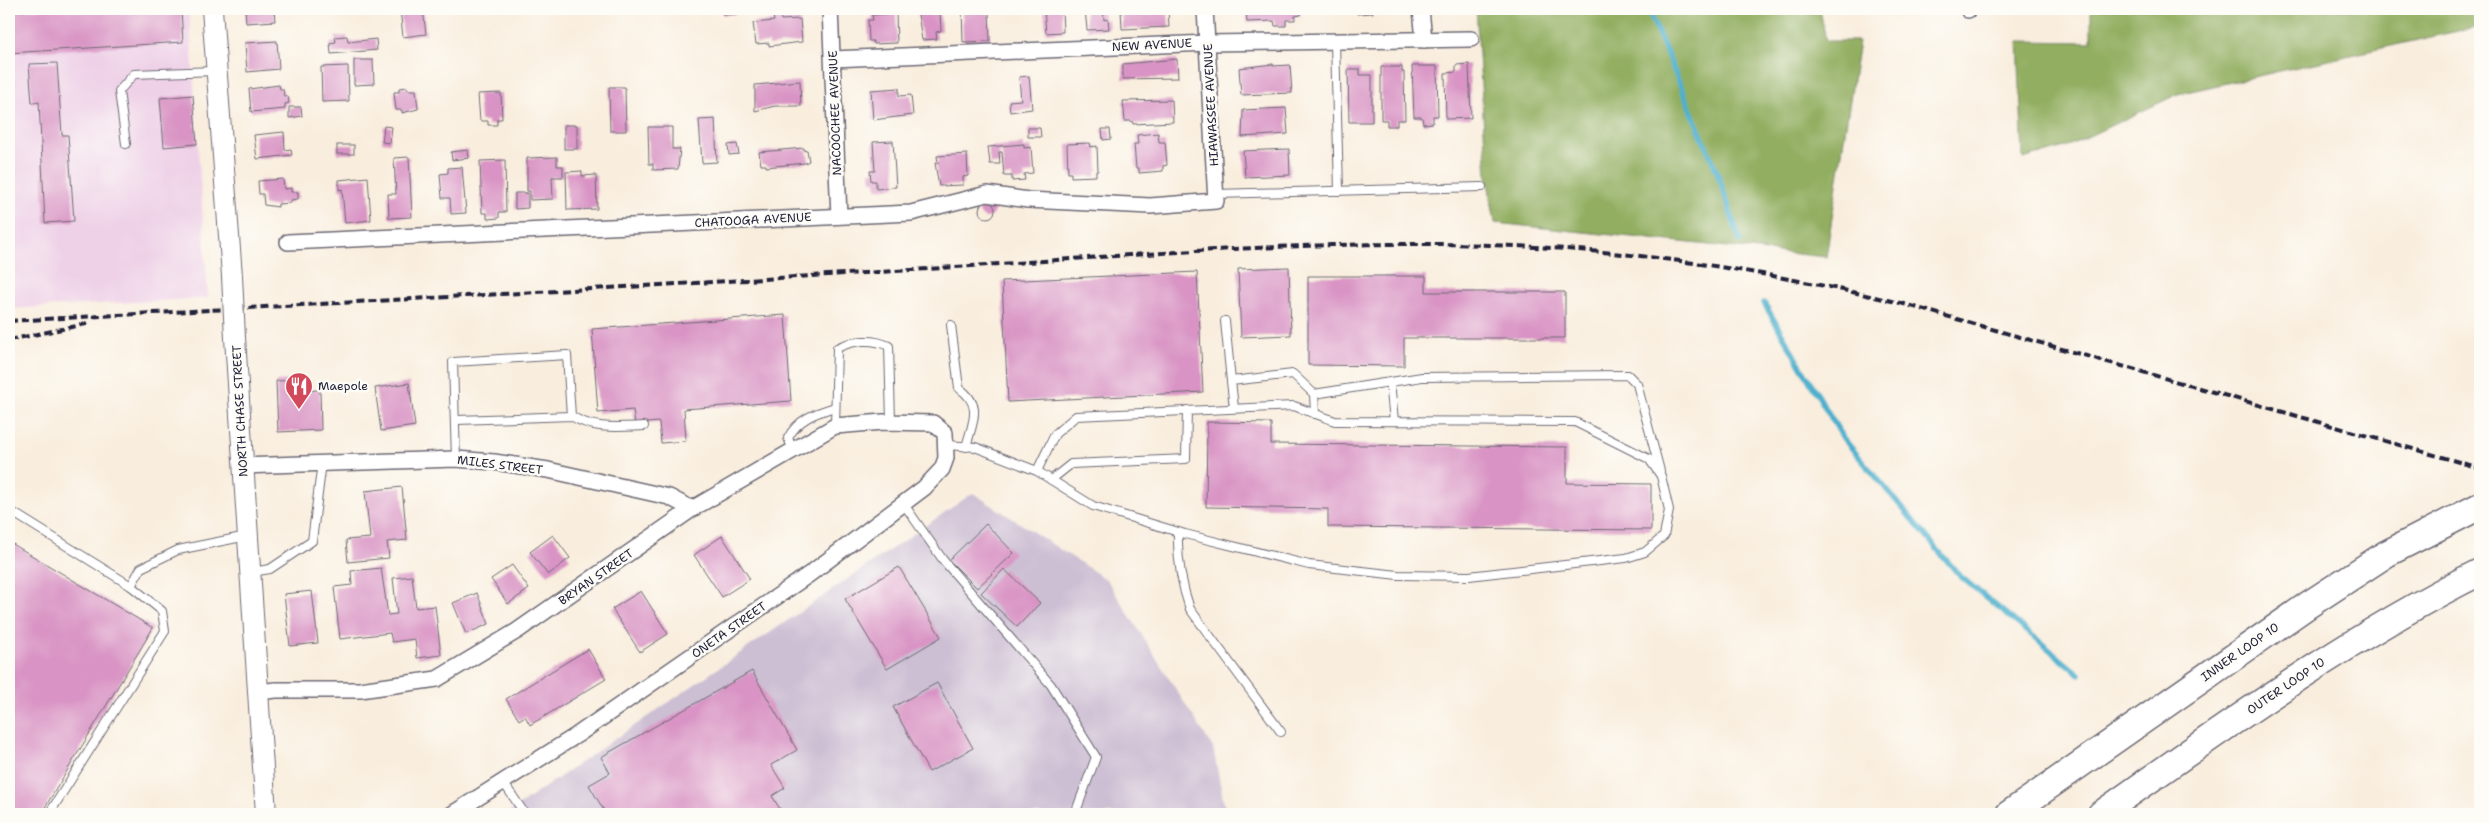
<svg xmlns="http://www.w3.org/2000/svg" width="2489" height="823" viewBox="0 0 2489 823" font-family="'Shantell Sans',sans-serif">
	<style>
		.built { fill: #eed0e7 }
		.industrial { fill: #ccbed3 }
		.forest { fill: #92ae60; stroke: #5a684e }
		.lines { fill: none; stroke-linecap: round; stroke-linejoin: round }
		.stream { stroke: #4eb0cd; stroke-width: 5.5 }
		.building { fill: #d994c5 }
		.service-casing { stroke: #6d6974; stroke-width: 10 }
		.minor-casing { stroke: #6d6974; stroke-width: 18 }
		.secondary-casing { stroke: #6d6974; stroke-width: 22 }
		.motorway-casing { stroke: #6d6974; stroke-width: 29 }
		.service { stroke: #fff; stroke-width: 8 }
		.minor { stroke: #fff; stroke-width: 15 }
		.secondary { stroke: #fff; stroke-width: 20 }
		.motorway { stroke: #fff; stroke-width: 26 }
		.rail { stroke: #22223b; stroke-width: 4; stroke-dasharray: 8 4; stroke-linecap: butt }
		.secondary-bridge-casing { stroke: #6d6974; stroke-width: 22; stroke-linecap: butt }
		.secondary-bridge { stroke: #fff; stroke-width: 20 }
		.labels { text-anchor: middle; stroke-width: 5; stroke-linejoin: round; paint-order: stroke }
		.street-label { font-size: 12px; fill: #22223b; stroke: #fdfcf7 }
		.poi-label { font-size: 12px; fill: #22223b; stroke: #fdfcf7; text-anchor: start }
	</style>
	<rect width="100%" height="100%" fill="#fdfcf7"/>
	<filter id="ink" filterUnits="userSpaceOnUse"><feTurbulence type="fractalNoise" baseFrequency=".02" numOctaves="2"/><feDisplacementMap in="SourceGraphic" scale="10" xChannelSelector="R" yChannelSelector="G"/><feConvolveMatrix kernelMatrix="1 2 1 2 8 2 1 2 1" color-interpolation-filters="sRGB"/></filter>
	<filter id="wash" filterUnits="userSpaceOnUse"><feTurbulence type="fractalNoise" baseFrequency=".0096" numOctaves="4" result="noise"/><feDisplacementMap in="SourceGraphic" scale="20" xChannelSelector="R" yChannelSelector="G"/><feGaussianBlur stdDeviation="1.12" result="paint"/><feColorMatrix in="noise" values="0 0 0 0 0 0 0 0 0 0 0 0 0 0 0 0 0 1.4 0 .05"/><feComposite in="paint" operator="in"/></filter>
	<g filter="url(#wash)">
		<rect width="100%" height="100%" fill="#f9eede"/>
		<polygon class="built" points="9,9 189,9 208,298 9,309"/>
		<polygon class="industrial" points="973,493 1107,580 1213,748 1226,814 506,814"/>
		<g class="forest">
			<polygon points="1476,9 1820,9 1826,41 1859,41 1826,257 1495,223 1487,176"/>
			<polygon points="2091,9 2480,9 2480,26 2178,94 2068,146 2023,159 2018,41 2091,42"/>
		</g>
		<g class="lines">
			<g class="stream">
				<polyline points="1648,9 1717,172 1740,241"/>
				<polyline points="1764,303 1843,438 1960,576 2079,674"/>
			</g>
		</g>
		<g id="blocks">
			<g class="building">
				<polygon points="9,9 181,9 183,42 9,53"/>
				<polygon points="245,9 274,9 275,21 246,23"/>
				<polygon points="400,9 423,9 426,34 403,37"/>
				<polygon points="722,9 735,9 736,14 723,15"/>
				<polygon points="962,9 989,9 990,41 963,42"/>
				<polygon points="1044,9 1062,9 1063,32 1046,33"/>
				<polygon points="1085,9 1103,9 1104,20 1108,19 1109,29 1087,30"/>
				<polygon points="1168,9 1169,27 1122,29 1121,10"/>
				<polygon points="1246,9 1301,9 1301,15 1295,16 1295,20 1286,20 1286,26 1275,26 1274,21 1247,22"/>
				<polygon points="1356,9 1372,9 1373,13 1357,14"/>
				<polygon points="940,12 941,31 936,32 937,39 922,40 918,14"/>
				<polygon points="896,13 897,43 874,44 873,41 869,41 868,20 873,20 872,15"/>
				<polygon points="780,15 781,20 800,19 802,42 769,46 769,43 756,44 753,23 774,21 773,16"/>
				<polygon points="347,36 348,42 376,39 377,50 331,54 330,43 336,42 335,37"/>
				<polygon points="277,41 279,69 247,72 245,43"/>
				<polygon points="1177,59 1178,78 1123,79 1123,64"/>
				<polygon points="354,60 373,60 374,84 354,85"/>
				<polygon points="57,63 62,135 68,135 74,221 45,223 39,102 32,103 29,64"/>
				<polygon points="1273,64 1273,66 1290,65 1292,93 1241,95 1239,68"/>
				<polygon points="1469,64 1471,118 1446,119 1445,73 1456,72 1456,65"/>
				<polygon points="348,66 349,101 322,102 321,67"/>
				<polygon points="1412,66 1437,66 1438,116 1433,116 1433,123 1423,124 1422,117 1414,117"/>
				<polygon points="1381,67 1402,67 1402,72 1404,72 1405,120 1397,120 1397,126 1387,126 1387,120 1381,120"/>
				<polygon points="1348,69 1360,69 1360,75 1372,75 1372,122 1349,122"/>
				<polygon points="1029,76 1032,109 1010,112 1009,101 1021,100 1019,77"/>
				<polygon points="800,81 801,106 775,106 755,111 755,85"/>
				<polygon points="279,85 280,89 283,89 284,96 288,96 289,103 285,104 285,109 251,112 249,89"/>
				<polygon points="407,87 408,90 416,90 418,109 402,113 402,110 396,110 394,92 399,92 399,88"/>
				<polygon points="609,87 625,87 626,131 610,131"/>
				<polygon points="899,88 899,96 911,95 913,115 873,120 871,90"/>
				<polygon points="501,93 502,119 497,119 497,125 488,125 488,121 480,121 478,94"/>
				<polygon points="193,95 197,144 164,147 160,98"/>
				<polygon points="1172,100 1173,122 1133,124 1132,121 1125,121 1123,101"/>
				<polygon points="289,107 301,107 302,116 289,118"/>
				<polygon points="1286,108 1288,134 1242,137 1243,110"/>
				<polygon points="715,119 717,162 702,163 699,120"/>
				<rect x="564" y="125" width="13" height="24"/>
				<polygon points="384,126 392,127 390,143 382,142"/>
				<polygon points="648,127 672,127 672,149 680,149 678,169 653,170 653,164 649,164"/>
				<polygon points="1028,128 1040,128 1041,137 1028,137"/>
				<polygon points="1102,129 1110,129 1111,139 1103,140"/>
				<polygon points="284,132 285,150 291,149 292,155 257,159 254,135"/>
				<polygon points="1158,133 1159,142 1165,142 1167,165 1163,166 1163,171 1139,173 1139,168 1136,168 1134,144 1138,144 1137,135"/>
				<polygon points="893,141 896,187 876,189 876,181 871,181 870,171 875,171 873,142"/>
				<polygon points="1090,143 1091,147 1097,146 1098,171 1096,171 1096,176 1071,177 1071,173 1068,173 1067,144"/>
				<polygon points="737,144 739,154 729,155 728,145"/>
				<polygon points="1024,144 1024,148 1031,147 1033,173 1024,174 1025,180 1012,181 1012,176 1004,176 1002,152 999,152 1000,164 990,164 988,147"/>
				<rect x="337" y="145" width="17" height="9"/>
				<polygon points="804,148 804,151 807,150 809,161 805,163 766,167 766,165 761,165 759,152"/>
				<polygon points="1289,149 1290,175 1245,177 1243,151"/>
				<polygon points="468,150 469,158 452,160 451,152"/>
				<polygon points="967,154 968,176 963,177 963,185 939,186 935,163 938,163 937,156"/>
				<polygon points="409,157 412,217 389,218 388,194 396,194 394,158"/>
				<polygon points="557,157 557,166 563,166 563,177 552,177 553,199 530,200 530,191 527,191 527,158"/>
				<polygon points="505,160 506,212 499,212 499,218 487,219 487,213 482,213 480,161"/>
				<polygon points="462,167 466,213 451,214 450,198 442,198 440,174 448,173 448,168"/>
				<polygon points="582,171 582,176 596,175 597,209 567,210 566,172"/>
				<polygon points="368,177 371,220 345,223 342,189 339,190 339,180"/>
				<polygon points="283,179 284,189 291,188 291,192 298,192 298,199 291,200 291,203 278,204 278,207 264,205 263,194 259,194 258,181"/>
				<polygon points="515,193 528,193 528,208 515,209"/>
				<circle cx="987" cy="210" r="8"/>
				<polygon points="1289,267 1291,335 1241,337 1238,269"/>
				<polygon points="1197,272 1203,392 1008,402 1002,281"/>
				<polygon points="1308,276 1426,276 1426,292 1565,292 1565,338 1404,338 1404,366 1308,365"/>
				<polygon points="785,315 791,401 684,409 686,441 661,443 659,422 635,424 633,410 598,413 592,329"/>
				<polygon points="298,380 298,391 320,390 321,430 278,432 276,381"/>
				<polygon points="409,383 415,426 381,431 375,388"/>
				<polygon points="1207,422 1271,423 1271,444 1567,447 1567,483 1651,484 1651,530 1328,527 1328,509 1206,507"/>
				<polygon points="402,487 407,540 387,542 389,558 348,562 346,540 370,538 365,491"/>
				<polygon points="986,524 1014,553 977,588 949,560"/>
				<polygon points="553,535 570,558 548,575 530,552"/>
				<polygon points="722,536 750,579 722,597 694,555"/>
				<polygon points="11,543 153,628 41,814 9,814 9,546"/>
				<polygon points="512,565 529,589 508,604 491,579"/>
				<polygon points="899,567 941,637 887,669 845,599"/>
				<polygon points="381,568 388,615 397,614 393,578 412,576 416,608 435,606 441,655 417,658 415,639 392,642 390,633 340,639 334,587 352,585 351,571"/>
				<polygon points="1004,569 1040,603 1017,627 981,593"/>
				<polygon points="312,591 318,643 290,646 284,594"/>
				<polygon points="641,591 668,634 640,652 612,609"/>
				<polygon points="477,593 489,624 466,634 453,603"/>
				<polygon points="588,649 606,679 530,725 525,716 519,720 506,699"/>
				<polygon points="752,671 797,750 771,765 785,788 772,796 783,814 606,814 589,785 610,773 601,757"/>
				<polygon points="937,683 973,748 929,772 893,707"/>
			</g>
		</g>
	</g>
	<g filter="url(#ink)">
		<use href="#blocks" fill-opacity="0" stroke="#6d6974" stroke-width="1"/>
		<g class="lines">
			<g class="service-casing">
				<g id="service">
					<polyline points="1335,41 1339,191"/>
					<polyline points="126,144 119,91 134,74 215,71"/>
					<polyline points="1216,194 1482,187"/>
					<polyline points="1225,321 1231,381"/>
					<path d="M 951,325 L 959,388 C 983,405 973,421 966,447"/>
					<polyline points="1390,382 1394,421"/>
					<polyline points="1234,408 1231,381 1293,374 1314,394"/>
					<polyline points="1315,414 1314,394 1422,377 1628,375 1637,384 1660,471"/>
					<path d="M 457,420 L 571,416 C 594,430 617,427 644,426"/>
					<path d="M 835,426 L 837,348 C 853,340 872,338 889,346 L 891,422"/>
					<polyline points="946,445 975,447 1037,471 1093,506 1185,534 1309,565 1398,575 1469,576 1626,558 1645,552 1664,536 1669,510 1661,476 1649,459 1575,422 1335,421 1294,406 1076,416 1055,434 1037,471"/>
					<path d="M 793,450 L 788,438 C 798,419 815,413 835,407"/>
					<polyline points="456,459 453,362 567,355 571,416"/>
					<polyline points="1051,480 1071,464 1186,459 1187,410"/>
					<polyline points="903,503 943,560 1051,685 1096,757 1075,814"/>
					<polyline points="9,510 131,586"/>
					<path d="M 1178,532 C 1177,560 1181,583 1190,609 L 1281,732"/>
					<polyline points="252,572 270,569 312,541 322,462"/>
					<polyline points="503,782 525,814"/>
					<polyline points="49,814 165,631 162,611 131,586 141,568 178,550 247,536"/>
				</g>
			</g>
			<g class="minor-casing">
				<g id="minor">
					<polyline points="830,9 839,216"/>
					<polyline points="1421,9 1424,40"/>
					<polyline points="1968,9 1968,10"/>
					<polyline points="833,59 1208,43 1471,39"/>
					<polyline points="288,242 911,213 987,194 1028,200 1150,206 1216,201 1205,9"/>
					<polyline points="243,466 456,459 494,462 548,470 669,497 692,509"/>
					<polyline points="258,692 276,690 360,690 437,679 517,631 692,509 835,426 883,422 933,423 945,433 946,458 942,469 924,488 811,573 577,735 452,814"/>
				</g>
			</g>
			<g class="secondary-casing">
				<g id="secondary">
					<polyline points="212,9 232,276"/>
					<polyline points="235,338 266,814"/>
				</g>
			</g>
			<g class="motorway-casing">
				<g id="motorway">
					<polyline points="2009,814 2308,605 2386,554 2480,506"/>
					<path d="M 2101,814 C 2223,728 2346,639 2480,572"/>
				</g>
			</g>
			<use href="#service" class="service"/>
			<use href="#minor" class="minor"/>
			<use href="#secondary" class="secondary"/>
			<use href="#motorway" class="motorway"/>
			<g class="rail">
				<path d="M 9,321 C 298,305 588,290 878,272 C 1081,260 1285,239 1489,245 C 1629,249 1768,271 1904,304 L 2480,468"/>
				<polyline points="9,340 91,323"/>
			</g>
			<g class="secondary-bridge-casing">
				<polyline id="secondary-bridge" points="232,276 235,338"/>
			</g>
			<use href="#secondary-bridge" class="secondary-bridge"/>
		</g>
	</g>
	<defs>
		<g id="restaurant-pin" transform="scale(1.4375)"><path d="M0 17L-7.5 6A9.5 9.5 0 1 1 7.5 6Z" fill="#d1495b" stroke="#fdfcf7"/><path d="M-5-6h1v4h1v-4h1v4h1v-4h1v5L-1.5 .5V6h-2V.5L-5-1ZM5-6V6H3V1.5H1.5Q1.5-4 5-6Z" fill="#fff"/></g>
	</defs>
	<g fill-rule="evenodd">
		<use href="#restaurant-pin" x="299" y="386"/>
	</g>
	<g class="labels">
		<g class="street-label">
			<text transform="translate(1152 45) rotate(-3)" y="4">NEW AVENUE</text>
			<text transform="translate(1211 105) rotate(-93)" y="4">HIAWASSEE AVENUE</text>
			<text transform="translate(835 113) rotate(-92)" y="4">NACOOCHEE AVENUE</text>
			<text transform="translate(753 220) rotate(-3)" y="4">CHATOOGA AVENUE</text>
			<text transform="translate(240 411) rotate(-93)" y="4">NORTH CHASE STREET</text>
			<text transform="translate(500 465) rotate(7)" y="4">MILES STREET</text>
			<text transform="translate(596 577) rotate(-35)" y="4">BRYAN STREET</text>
			<text transform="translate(729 630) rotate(-35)" y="4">ONETA STREET</text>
			<text transform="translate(2240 652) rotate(-35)" y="4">INNER LOOP 10</text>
			<text transform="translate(2286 686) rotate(-34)" y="4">OUTER LOOP 10</text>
		</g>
		<g class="poi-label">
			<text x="318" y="390">Maepole</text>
		</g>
	</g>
	<rect width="2489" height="823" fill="none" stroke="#fdfcf7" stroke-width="30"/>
</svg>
